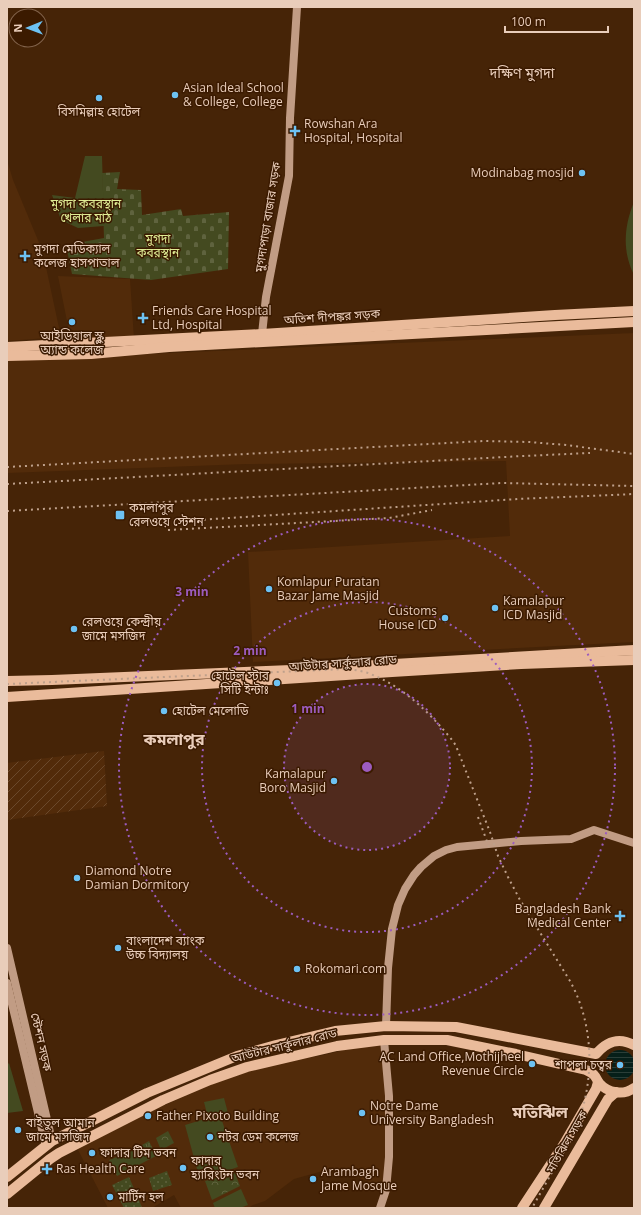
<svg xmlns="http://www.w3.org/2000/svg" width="641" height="1215" viewBox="0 0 641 1215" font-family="'Open Sans','Noto Sans Bengali',sans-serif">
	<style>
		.built { fill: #522b0a }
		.industrial { fill: url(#industrial-furrows) }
		.grass { fill: url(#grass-tufts) }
		.forest { fill: url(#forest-crowns) }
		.cemetery { fill: url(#cemetery-stones) }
		.park { fill: #444a20 }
		.garden { fill: url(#garden-dots) }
		.water { fill: url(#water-rules) }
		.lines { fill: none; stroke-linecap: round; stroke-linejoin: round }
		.secondary { stroke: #c19c84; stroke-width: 8 }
		.primary { stroke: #eabb9b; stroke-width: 10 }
		.rail { stroke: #bea08b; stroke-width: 2; stroke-dasharray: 2 4; stroke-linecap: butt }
		.ring { fill: none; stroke: #9c5cbe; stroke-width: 2; stroke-dasharray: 2 4 }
		.poi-dot { fill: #6dc2f3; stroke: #3b1a00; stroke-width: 1.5 }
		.labels { text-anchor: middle; stroke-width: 3; stroke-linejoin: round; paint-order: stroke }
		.poi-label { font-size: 12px; fill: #e9cdba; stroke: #3b1a00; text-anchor: start }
		.park-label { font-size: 12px; fill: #e0ed95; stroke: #3b1a00 }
		.street-label { font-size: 12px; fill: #e9cdba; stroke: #3b1a00 }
		.quarter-label { font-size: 14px; fill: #e9cdba; stroke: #3b1a00 }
		.district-label { font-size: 16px; font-weight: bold; fill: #e9cdba; stroke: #3b1a00 }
		.centre { fill: #9c5cbe; stroke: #3b1a00; stroke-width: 2 }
		.ring-label { font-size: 12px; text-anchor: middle; font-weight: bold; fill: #9c5cbe; stroke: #3b1a00; stroke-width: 3; stroke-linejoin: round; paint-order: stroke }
	</style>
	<defs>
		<pattern id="industrial-furrows" width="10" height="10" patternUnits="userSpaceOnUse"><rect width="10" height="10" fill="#522b0a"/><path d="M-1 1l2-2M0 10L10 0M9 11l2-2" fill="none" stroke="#6b492c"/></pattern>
		<pattern id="grass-tufts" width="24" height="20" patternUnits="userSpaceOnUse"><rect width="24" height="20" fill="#444a20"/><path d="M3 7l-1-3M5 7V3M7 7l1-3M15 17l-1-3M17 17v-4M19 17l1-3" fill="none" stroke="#5f633e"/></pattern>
		<pattern id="forest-crowns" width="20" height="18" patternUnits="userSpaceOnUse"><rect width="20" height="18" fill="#444a20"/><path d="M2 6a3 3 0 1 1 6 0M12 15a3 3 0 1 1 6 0" fill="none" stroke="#5f633e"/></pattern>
		<pattern id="cemetery-stones" width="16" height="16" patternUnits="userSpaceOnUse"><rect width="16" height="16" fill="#444a20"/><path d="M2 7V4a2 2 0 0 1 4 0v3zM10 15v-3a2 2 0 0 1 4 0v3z" fill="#5f633e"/></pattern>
		<pattern id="garden-dots" width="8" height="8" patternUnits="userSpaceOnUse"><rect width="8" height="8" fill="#444a20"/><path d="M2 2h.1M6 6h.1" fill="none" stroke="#5f633e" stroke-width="1.8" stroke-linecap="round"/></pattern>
		<pattern id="water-rules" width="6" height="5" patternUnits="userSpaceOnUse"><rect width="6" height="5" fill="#061f19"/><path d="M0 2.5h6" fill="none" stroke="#2a3e38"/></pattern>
	</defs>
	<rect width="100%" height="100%" fill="#462407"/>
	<g class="built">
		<polygon points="7,160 13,180 40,245 46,267 61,337 7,341"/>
		<polygon points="58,276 130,279 134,339 71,341"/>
		<polygon points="634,333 634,642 253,662 248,552 510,536 506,461 246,464 7,473 7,360"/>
		<polygon points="384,1040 389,1096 384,1189 343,1170 330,1169 294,1179 265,1201 253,1205 248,1208 181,1208 174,1195 152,1208 108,1208 77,1148 156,1109 231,1075 278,1063 324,1055"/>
	</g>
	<polygon class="industrial" points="104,751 107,806 7,820 7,763"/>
	<polygon class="grass" points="149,1141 156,1156 117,1176 109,1160 142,1147 142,1145"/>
	<g class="forest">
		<polygon points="168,1131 174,1143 161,1150 156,1138"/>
		<polygon points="235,1173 240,1186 212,1200 205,1181"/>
	</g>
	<polygon class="cemetery" points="120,172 117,189 141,190 142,215 181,209 183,216 229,212 228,269 151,280 72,274 66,245 104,238 102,173"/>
	<g class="park">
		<polygon points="85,156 102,156 104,226 78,228 61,220 52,195 75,198"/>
		<path d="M 634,202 L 634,275 C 622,251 624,226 634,202 Z"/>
		<polygon points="9,1063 23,1111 7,1113 7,1065"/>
		<polygon points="224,1098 228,1113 220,1115 238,1167 200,1180 185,1125 208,1118 204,1102"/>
		<polygon points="241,1189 248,1205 240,1208 215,1208 213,1203"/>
	</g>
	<g class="garden">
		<polygon points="167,1171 172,1185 153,1191 149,1178"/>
		<polygon points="129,1177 141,1205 142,1208 124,1208 112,1185"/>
	</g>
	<circle class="water" cx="620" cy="1065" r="15"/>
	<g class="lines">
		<g class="secondary">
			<polyline points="262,334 266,297 289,176 290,118 297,7"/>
			<polyline points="7,948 52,1141"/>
			<polyline points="7,983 46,1146"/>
			<polyline points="386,1026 388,968 392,929 398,905 405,889 414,875 421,867 434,856 446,850 457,847 521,841 571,839 594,830 634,843"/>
			<polyline points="380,1208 386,1190 389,1157 389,1096 384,1040"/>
		</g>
		<g class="primary">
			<polyline points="7,347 262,334 555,315 634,311"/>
			<polyline points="7,356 91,354 169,347 634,322"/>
			<polyline points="7,681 52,680 291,670 634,650"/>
			<polyline points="7,697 392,672 521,664 634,660"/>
			<path d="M 7,1177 L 52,1141 L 147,1093 L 237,1056 L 276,1045 L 335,1031 L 386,1026 L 456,1027 L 596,1054 C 607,1041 619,1037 634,1045"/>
			<path d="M 7,1194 L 50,1159 L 59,1153 L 163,1100 L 210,1080 L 247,1067 L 337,1046 L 384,1040 L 447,1040 L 516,1054 L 586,1070 C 588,1071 592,1073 594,1075 C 596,1077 597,1080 599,1083 C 608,1093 623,1096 634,1088"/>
			<polyline points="522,1208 564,1144 596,1089 598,1082"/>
			<polyline points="544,1208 608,1099 616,1092"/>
		</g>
		<g class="rail">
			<polyline points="7,467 484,441 529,442 566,445 634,454"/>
			<polyline points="7,484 523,456 590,453"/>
			<polyline points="7,511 502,483 634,486"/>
			<polyline points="168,522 518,499 634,494"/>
			<polyline points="168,530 389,518 432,510"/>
			<path d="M 7,684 L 346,669 C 355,670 364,671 373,675 C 400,686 422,706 441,727 C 446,733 452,739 456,746 L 490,832 L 498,856 L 508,877 L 520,900 L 570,981 C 594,1025 595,1079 577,1125 C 572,1137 565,1149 559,1160 C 550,1176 541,1192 532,1208"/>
			<polyline points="478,817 489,847"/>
		</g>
	</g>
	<circle cx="367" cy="767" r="83" fill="#9c5cbe" fill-opacity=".12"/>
	<g class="ring">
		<circle cx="367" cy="767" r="83"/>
		<circle cx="367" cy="767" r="165"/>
		<circle cx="367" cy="767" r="248"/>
	</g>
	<g class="poi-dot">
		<circle cx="175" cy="95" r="4"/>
		<circle cx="99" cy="98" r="4"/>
		<path d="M293 125h4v4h4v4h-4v4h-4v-4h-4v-4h4z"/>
		<circle cx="582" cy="173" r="4"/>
		<path d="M23 250h4v4h4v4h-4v4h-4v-4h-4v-4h4z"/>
		<path d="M141 312h4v4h4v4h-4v4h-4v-4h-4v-4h4z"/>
		<circle cx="72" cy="322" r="4"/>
		<rect x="115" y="510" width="10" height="10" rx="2"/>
		<circle cx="269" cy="589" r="4"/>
		<circle cx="495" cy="608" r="4"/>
		<circle cx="445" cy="618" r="4"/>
		<circle cx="74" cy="629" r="4"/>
		<circle cx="277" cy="683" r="4"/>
		<circle cx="164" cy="711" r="4"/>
		<circle cx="334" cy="781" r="4"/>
		<circle cx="77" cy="878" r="4"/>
		<path d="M618 910h4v4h4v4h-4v4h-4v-4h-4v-4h4z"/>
		<circle cx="118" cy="948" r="4"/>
		<circle cx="297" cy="969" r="4"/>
		<circle cx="532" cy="1064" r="4"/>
		<circle cx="620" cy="1065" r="4"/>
		<circle cx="362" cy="1113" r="4"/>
		<circle cx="148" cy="1116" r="4"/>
		<circle cx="18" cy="1130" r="4"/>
		<circle cx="210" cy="1137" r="4"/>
		<circle cx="92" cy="1153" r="4"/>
		<circle cx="183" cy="1168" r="4"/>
		<path d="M45 1163h4v4h4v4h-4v4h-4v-4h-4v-4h4z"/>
		<circle cx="313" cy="1179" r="4"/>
		<circle cx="110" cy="1197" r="4"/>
	</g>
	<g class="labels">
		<g class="poi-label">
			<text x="183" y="92">Asian Ideal School<tspan x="183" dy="14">&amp; College, College</tspan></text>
			<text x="99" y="116" text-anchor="middle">বিসমিল্লাহ হোটেল</text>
			<text x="304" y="128">Rowshan Ara<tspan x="304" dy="14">Hospital, Hospital</tspan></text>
			<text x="574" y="177" text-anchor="end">Modinabag mosjid</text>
			<text x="34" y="253">মুগদা মেডিক্যাল<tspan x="34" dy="14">কলেজ হাসপাতাল</tspan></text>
			<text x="152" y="315">Friends Care Hospital<tspan x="152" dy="14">Ltd, Hospital</tspan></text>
			<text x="72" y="340" text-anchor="middle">আইডিয়াল স্কুল<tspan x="72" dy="14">অ্যান্ড কলেজ</tspan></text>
			<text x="129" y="512">কমলাপুর<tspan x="129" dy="14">রেলওয়ে স্টেশন</tspan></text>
			<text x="277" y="586">Komlapur Puratan<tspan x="277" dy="14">Bazar Jame Masjid</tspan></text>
			<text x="503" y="605">Kamalapur<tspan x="503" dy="14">ICD Masjid</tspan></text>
			<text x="437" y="615" text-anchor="end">Customs<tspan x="437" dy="14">House ICD</tspan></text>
			<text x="82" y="626">রেলওয়ে কেন্দ্রীয়<tspan x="82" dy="14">জামে মসজিদ</tspan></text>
			<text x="269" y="680" text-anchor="end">হোটেল স্টার<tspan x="269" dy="14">সিটি ইন্টাঃ</tspan></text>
			<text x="172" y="715">হোটেল মেলোডি</text>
			<text x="326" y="778" text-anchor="end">Kamalapur<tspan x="326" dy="14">Boro Masjid</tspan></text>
			<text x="85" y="875">Diamond Notre<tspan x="85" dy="14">Damian Dormitory</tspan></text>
			<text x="611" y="913" text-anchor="end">Bangladesh Bank<tspan x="611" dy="14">Medical Center</tspan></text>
			<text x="126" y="945">বাংলাদেশ ব্যাংক<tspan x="126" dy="14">উচ্চ বিদ্যালয়</tspan></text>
			<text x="305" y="973">Rokomari.com</text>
			<text x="524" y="1061" text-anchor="end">AC Land Office,Mothijheel<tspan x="524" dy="14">Revenue Circle</tspan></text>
			<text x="612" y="1069" text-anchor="end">শাপলা চত্বর</text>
			<text x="370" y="1110">Notre Dame<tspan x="370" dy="14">University Bangladesh</tspan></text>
			<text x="156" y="1120">Father Pixoto Building</text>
			<text x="26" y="1127">বাইতুল আমান<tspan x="26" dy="14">জামে মসজিদ</tspan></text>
			<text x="218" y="1141">নটর ডেম কলেজ</text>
			<text x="100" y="1157">ফাদার টিম ভবন</text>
			<text x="191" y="1165">ফাদার<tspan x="191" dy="14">হ্যারিংটন ভবন</tspan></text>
			<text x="56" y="1173">Ras Health Care</text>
			<text x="321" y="1176">Arambagh<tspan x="321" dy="14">Jame Mosque</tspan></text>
			<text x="118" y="1201">মার্টিন হল</text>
		</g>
		<g class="park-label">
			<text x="86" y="208">মুগদা কবরস্থান<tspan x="86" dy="14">খেলার মাঠ</tspan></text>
			<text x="158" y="243">মুগদা<tspan x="158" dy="14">কবরস্থান</tspan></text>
		</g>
		<g class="street-label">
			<text transform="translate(268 217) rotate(-81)" y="4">মুগদাপাড়া বাজার সড়ক</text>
			<text transform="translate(332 317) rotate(-4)" y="4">অতিশ দীপঙ্কর সড়ক</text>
			<text transform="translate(343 663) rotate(-4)" y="4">আউটার সার্কুলার রোড</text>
			<text transform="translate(41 1042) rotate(77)" y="4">স্টেশন সড়ক</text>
			<text transform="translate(284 1046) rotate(-14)" y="4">আউটার সার্কুলার রোড</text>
			<text transform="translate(567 1142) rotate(-60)" y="4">মতিঝিল সড়ক</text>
		</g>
		<g class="quarter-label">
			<text x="522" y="78">দক্ষিণ মুগদা</text>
		</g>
		<g class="district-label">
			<text x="174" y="745">কমলাপুর</text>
			<text x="540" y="1118">মতিঝিল</text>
		</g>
	</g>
	<circle cx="367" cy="767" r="6" class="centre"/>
	<g class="ring-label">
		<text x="192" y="596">3 min</text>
		<text x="250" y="655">2 min</text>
		<text x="308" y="713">1 min</text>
	</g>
	<rect width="641" height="1215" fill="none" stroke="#e9cdba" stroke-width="16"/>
	<g transform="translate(28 28) rotate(269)"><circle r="19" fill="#3b1a00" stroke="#81624a"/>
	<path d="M0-3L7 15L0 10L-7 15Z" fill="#6dc2f3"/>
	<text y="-6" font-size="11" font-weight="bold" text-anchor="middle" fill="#e9cdba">N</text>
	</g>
	<path d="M505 26v6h103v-6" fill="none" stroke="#e9cdba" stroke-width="2"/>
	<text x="511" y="26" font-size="12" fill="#e9cdba" stroke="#3b1a00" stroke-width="3" paint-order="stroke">100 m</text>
</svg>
